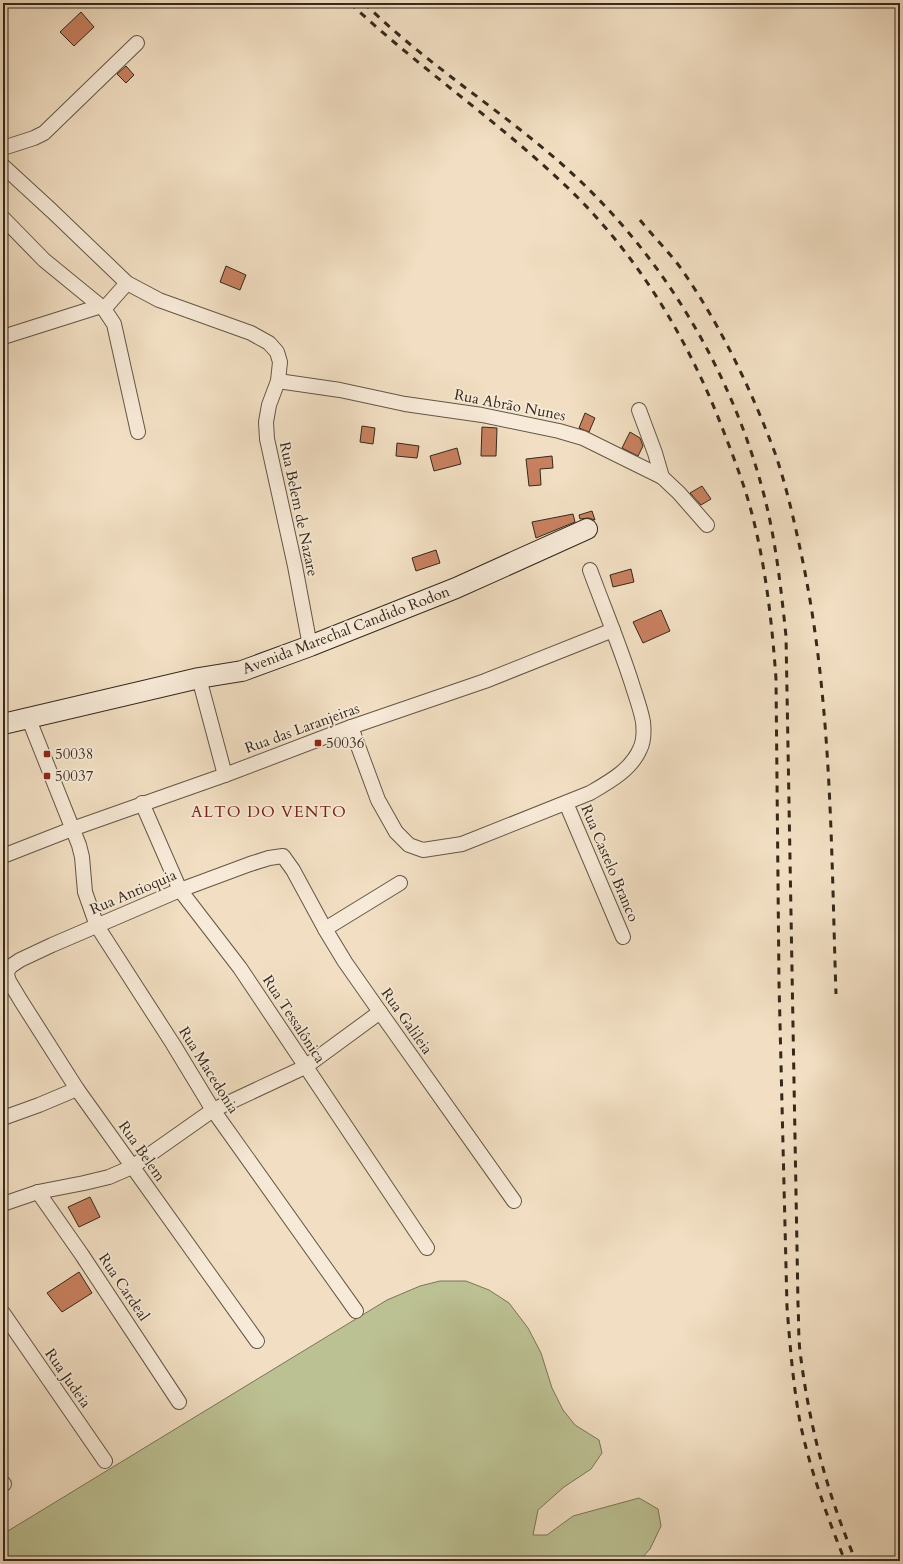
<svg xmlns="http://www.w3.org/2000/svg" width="903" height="1564" viewBox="0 0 903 1564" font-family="Cardo,serif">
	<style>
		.green { fill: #bcc193; stroke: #787557 }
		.building { fill: #c88160; stroke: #34291b }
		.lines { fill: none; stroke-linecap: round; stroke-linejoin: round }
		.street-casing { stroke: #645645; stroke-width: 16 }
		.secondary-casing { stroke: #34291b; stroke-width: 22 }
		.street { stroke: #f7ead8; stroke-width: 14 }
		.secondary { stroke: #f7ead8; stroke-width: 20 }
		.rail { stroke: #34291b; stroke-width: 3; stroke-dasharray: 7 7; stroke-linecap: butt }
		.poi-dot { fill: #8f2418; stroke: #f7ead8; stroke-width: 1.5 }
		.labels { text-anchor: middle; stroke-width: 3.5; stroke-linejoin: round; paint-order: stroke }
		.street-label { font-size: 15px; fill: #34291b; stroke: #f7ead8 }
		.poi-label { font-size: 15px; fill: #34291b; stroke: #f7ead8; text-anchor: start }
		.neighbourhood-label { font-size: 16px; letter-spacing: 1px; fill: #7a1f14; stroke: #f7ead8 }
	</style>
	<rect width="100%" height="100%" fill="#f2dfc3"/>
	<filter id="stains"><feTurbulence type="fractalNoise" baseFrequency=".005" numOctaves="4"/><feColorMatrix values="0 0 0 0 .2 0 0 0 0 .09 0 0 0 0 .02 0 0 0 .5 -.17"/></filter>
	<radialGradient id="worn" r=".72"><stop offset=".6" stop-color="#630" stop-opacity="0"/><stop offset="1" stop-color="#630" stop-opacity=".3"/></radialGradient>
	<polygon class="green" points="440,1281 466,1281 489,1290 509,1303 528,1328 541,1353 552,1388 563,1410 575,1425 599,1440 602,1453 591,1469 564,1487 538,1510 533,1535 547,1535 573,1516 639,1498 658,1509 661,1526 650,1549 639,1561 3,1561 3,1534 387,1300 420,1286"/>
	<g class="building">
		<polygon points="81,12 94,27 74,46 60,32"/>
		<polygon points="126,66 134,75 126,83 117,74"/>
		<polygon points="226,266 246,275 240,290 220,282"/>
		<polygon points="585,413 595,418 589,432 579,428"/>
		<polygon points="362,426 375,428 373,444 360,442"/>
		<polygon points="482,427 497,428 496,456 481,456"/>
		<polygon points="630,432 640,438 643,446 638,456 622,448"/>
		<polygon points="397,443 419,446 417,458 396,456"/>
		<polygon points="457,448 461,464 434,471 430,456"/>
		<polygon points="552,456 553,468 540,469 541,485 529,486 526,459"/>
		<polygon points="702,486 711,499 701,505 690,493"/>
		<polygon points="592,511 595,520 588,518 580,519 579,515"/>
		<polygon points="573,514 575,522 536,538 532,522"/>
		<polygon points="436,550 440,563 416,571 412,558"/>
		<polygon points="631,569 634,582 613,587 610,575"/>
		<polygon points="661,610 670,631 643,643 633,622"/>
		<polygon points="90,1197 100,1217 79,1227 68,1207"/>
		<polygon points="79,1272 92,1293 62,1312 47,1293"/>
	</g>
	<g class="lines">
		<g class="street-casing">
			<g id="street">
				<polyline points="3,148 34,138 44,133 137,43"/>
				<polyline points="3,166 52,211 127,283 159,300 251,333 269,343 277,352 280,362 278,381 269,405 266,422 267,439 295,566 310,646"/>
				<polyline points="3,218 44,260 104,309 114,324 138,432"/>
				<polyline points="104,309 127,283"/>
				<polyline points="3,337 101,306"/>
				<polyline points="278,381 340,390 405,404 482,415 559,431 583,438 662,477 679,493 707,525"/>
				<polyline points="639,410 655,453 662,477"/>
				<polyline points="199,678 225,775"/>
				<polyline points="28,717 79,845 82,857 85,892 97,926 173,1044 213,1110 356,1311"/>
				<path d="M 351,727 L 378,800 L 396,832 L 409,845 L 423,850 L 462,844 L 590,793 C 609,782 631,770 640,749 C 644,741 644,731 643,722 C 641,710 636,697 632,684 C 620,646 604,608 590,570"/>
				<polyline points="142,803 180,890 240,968 427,1248"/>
				<polyline points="566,803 623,937"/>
				<polyline points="3,856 72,829 225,775 351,727 485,681 613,630"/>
				<polyline points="325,929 400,883"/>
				<polyline points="3,1118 39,1105 77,1089"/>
				<polyline points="38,1192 82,1255 179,1402"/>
				<polyline points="3,1204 38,1192 84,1183 109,1177 132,1167 213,1110 305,1067 380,1012"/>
				<polyline points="3,1313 105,1461"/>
				<polyline points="257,1341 77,1089 21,1001 9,981 7,975 8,970 11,966 20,960 52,945 180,890 250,864 269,858 283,856 293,870 325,929 345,962 380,1012 514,1201"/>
				<polyline points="3,1483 4,1484"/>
			</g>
		</g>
		<g class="secondary-casing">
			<polyline id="secondary" points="3,724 199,678 242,671 310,646 456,588 587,529"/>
		</g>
		<use href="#street" class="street"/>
		<use href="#secondary" class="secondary"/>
		<g class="rail">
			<path d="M 350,3 C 419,68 498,121 567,187 C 639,256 690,342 725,435 C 735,461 745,487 752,514 C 766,568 772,623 776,679 L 779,983 L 787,1307 C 790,1345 793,1384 800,1422 C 810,1470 827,1516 845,1561"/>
			<path d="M 364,3 C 423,61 493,105 556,159 C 657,246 730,365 764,495 C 776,541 781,589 786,636 L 798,1304 C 799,1322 798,1341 801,1359 C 810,1428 828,1497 856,1561"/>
			<path d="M 640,220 C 653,236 668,251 680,267 C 720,324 751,389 775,453 C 786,485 794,520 801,553 C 832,697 831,847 836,994"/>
		</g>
	</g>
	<g class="poi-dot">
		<rect x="314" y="739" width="8" height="8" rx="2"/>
		<rect x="43" y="750" width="8" height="8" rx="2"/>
		<rect x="43" y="772" width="8" height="8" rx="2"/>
	</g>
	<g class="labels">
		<g class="street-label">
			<text transform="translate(510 405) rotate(11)" y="5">Rua Abrão Nunes</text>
			<text transform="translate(299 509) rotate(78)" y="5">Rua Belem de Nazare</text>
			<text transform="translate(346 630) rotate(-21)" y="5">Avenida Marechal Candido Rodon</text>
			<text transform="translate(302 728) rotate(-20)" y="5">Rua das Laranjeiras</text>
			<text transform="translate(610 863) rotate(67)" y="5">Rua Castelo Branco</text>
			<text transform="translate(133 892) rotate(-23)" y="5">Rua Antioquia</text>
			<text transform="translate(294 1019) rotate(57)" y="5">Rua Tessalônica</text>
			<text transform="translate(407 1021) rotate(55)" y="5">Rua Galileia</text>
			<text transform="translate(209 1070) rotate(58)" y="5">Rua Macedonia</text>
			<text transform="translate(142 1151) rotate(55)" y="5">Rua Belem</text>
			<text transform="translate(124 1287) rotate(56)" y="5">Rua Cardeal</text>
			<text transform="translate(68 1378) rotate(55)" y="5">Rua Judeia</text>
		</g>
		<g class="poi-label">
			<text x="326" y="748">50036</text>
			<text x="55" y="759">50038</text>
			<text x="55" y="781">50037</text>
		</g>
		<g class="neighbourhood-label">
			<text x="269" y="817">ALTO DO VENTO</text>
		</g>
	</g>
	<rect width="903" height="1564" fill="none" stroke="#f2dfc3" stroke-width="16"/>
	<rect x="4" y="4" width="895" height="1556" fill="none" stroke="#34291b" stroke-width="2"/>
	<rect x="8" y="8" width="887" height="1548" fill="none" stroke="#34291b"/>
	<rect width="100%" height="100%" filter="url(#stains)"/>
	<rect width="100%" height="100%" fill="url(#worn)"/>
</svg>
